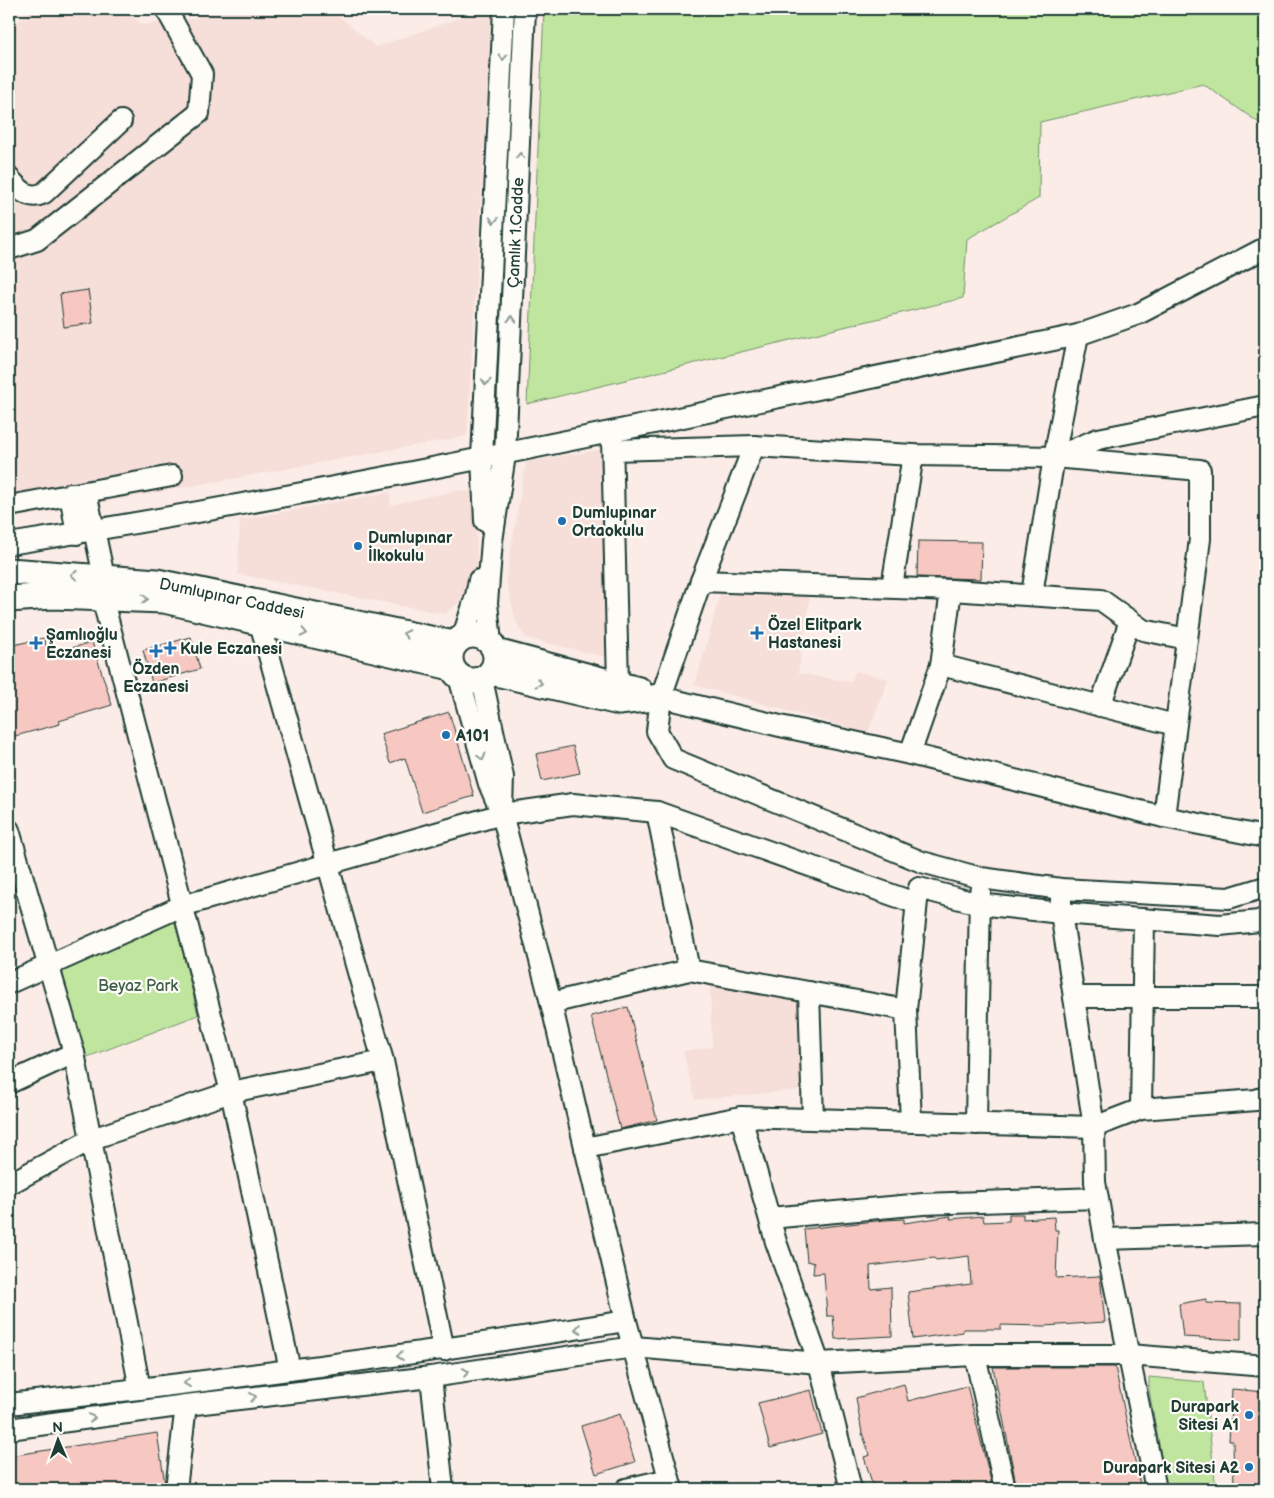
<svg xmlns="http://www.w3.org/2000/svg" width="1274" height="1498" viewBox="0 0 1274 1498" font-family="'Balsamiq Sans',sans-serif">
	<style>
		.built { fill: #f6ded9 }
		.green { fill: #c0e59f; stroke: #70916a }
		.building { fill: #f7c7c1; stroke: #1f3d34 }
		.lines { fill: none; stroke-linecap: round; stroke-linejoin: round }
		.minor-casing { stroke: #1f3d34; stroke-width: 24 }
		.major-casing { stroke: #1f3d34; stroke-width: 29 }
		.minor { stroke: #fdfcf7; stroke-width: 20 }
		.major { stroke: #fdfcf7; stroke-width: 25 }
		.oneway { stroke: #8e9c96 }
		.poi-dot { fill: #1f6fb2; stroke: #fdfcf7; stroke-width: 2 }
		.labels { text-anchor: middle; stroke-width: 4.5; stroke-linejoin: round; paint-order: stroke }
		.street-label { font-size: 16px; fill: #1f3d34; stroke: #fdfcf7 }
		.poi-label { font-size: 16px; font-weight: bold; fill: #1f3d34; stroke: #fdfcf7; text-anchor: start }
		.park-label { font-size: 16px; fill: #3f5f49; stroke: #fdfcf7 }
	</style>
	<rect width="100%" height="100%" fill="#fbece7"/>
	<filter id="ink" filterUnits="userSpaceOnUse"><feTurbulence type="fractalNoise" baseFrequency=".02" numOctaves="2"/><feDisplacementMap in="SourceGraphic" scale="10" xChannelSelector="R" yChannelSelector="G"/><feConvolveMatrix kernelMatrix="1 2 1 2 8 2 1 2 1" color-interpolation-filters="sRGB"/></filter>
	<g filter="url(#ink)">
		<g class="built">
			<polygon points="32,9 123,9 142,25 200,18 189,9 330,9 376,47 486,9 492,9 467,436 9,519 9,31"/>
			<polygon points="606,449 614,659 526,638 516,622 506,580 526,462"/>
			<polygon points="458,490 476,493 477,571 467,596 445,614 238,574 240,520 390,492 391,505"/>
			<polygon points="721,592 810,596 798,673 851,682 856,671 888,679 868,733 695,685"/>
			<polygon points="710,984 801,1000 809,1089 695,1100 683,1051 712,1047"/>
		</g>
		<g class="green">
			<polygon points="544,9 1265,9 1265,127 1203,84 1040,122 1039,198 967,239 963,298 527,404"/>
			<polygon points="174,915 198,1015 82,1059 61,965"/>
			<polygon points="1149,1377 1204,1382 1216,1489 1167,1489 1149,1390"/>
		</g>
		<g class="building">
			<polygon points="88,290 93,323 64,327 60,294"/>
			<polygon points="918,541 982,542 981,579 917,577"/>
			<polygon points="191,637 200,669 152,683 143,650"/>
			<polygon points="44,638 48,655 92,642 112,705 59,721 60,724 11,737 9,727 9,646"/>
			<polygon points="449,712 474,796 422,812 405,758 390,763 381,734"/>
			<polygon points="573,746 580,773 542,781 536,754"/>
			<polygon points="628,1007 657,1120 620,1129 591,1016"/>
			<polygon points="1009,1214 1023,1214 1023,1219 1054,1217 1055,1230 1058,1230 1056,1278 1100,1276 1105,1322 1044,1326 1001,1325 1001,1329 963,1329 963,1332 913,1339 908,1292 971,1284 969,1256 936,1260 934,1258 870,1266 871,1289 891,1287 892,1336 835,1339 833,1316 827,1316 824,1273 813,1274 814,1263 807,1261 804,1229 885,1220 904,1219 904,1223 951,1216 950,1219 983,1216 984,1222 1009,1221"/>
			<polygon points="1206,1299 1206,1303 1241,1304 1241,1340 1183,1337 1179,1304"/>
			<polygon points="993,1367 1115,1367 1141,1489 1017,1489"/>
			<polygon points="904,1384 908,1401 967,1386 993,1489 874,1489 864,1457 870,1455 862,1433 856,1398"/>
			<polygon points="1232,1389 1265,1392 1265,1489 1234,1489 1233,1441 1229,1441"/>
			<polygon points="811,1390 822,1434 770,1448 758,1403"/>
			<polygon points="620,1414 635,1462 596,1474 581,1426"/>
			<polygon points="157,1433 165,1484 136,1489 9,1489 9,1456"/>
		</g>
		<g class="lines">
			<g class="minor-casing">
				<g id="minor">
					<path d="M 9,178 C 19,189 28,201 44,193 L 121,121"/>
					<polyline points="9,249 37,240 199,113 202,74 166,9"/>
					<polyline points="612,437 618,684"/>
					<polyline points="754,446 701,581 661,697 657,731 673,759 922,862 981,878 1061,889 1229,898 1265,887"/>
					<polyline points="613,450 754,446 913,455 1054,457 1200,470 1200,539 1164,817"/>
					<polyline points="1058,456 1098,439 1265,406"/>
					<polyline points="86,492 104,577 102,597 231,1092 290,1370"/>
					<polyline points="70,494 77,534"/>
					<polyline points="9,506 172,476"/>
					<polyline points="485,521 482,458 504,9"/>
					<path d="M 9,544 C 368,487 722,408 1078,335 L 1138,314 L 1265,248"/>
					<polyline points="701,581 951,590 1101,600 1143,630 1187,639"/>
					<polyline points="892,587 913,455"/>
					<polyline points="1032,594 1054,457 1078,335"/>
					<polyline points="260,623 383,1061 444,1350"/>
					<polyline points="463,636 476,596 479,580"/>
					<path id="s1" d="M 491,643 L 487,603 L 492,541 L 505,455 L 525,9"/>
					<polyline points="941,665 1175,725"/>
					<polyline points="459,677 489,784 502,814 551,1003 626,1321 672,1489"/>
					<polyline points="482,679 503,777 502,807"/>
					<polyline points="661,697 780,726 910,754 1164,817 1265,837"/>
					<polyline points="1100,706 1130,621"/>
					<polyline points="910,754 941,665 951,590"/>
					<polyline points="657,812 689,970"/>
					<polyline points="9,830 74,1053 140,1389"/>
					<polyline points="919,888 979,904 1061,913 1220,925 1259,921 1265,918"/>
					<polyline points="1061,889 1061,913 1094,1127 1095,1182 1105,1239 1156,1489"/>
					<polyline points="9,983 182,906 502,814 573,804 657,812 915,903"/>
					<polyline points="809,992 813,1119"/>
					<polyline points="1074,997 1265,997"/>
					<polyline points="551,1003 689,970 906,1010"/>
					<polyline points="9,1083 74,1053"/>
					<polyline points="1141,1109 1144,919"/>
					<polyline points="741,1117 776,1242 819,1363 851,1489"/>
					<polyline points="911,1122 906,1010 918,891"/>
					<polyline points="976,1124 980,892"/>
					<polyline points="585,1148 741,1117 1094,1127 1141,1109 1256,1100 1265,1097"/>
					<polyline points="9,1184 92,1139 231,1092 383,1061"/>
					<polyline points="770,1218 923,1204 1098,1198"/>
					<polyline points="1105,1239 1265,1234"/>
					<polyline points="975,1355 1005,1489"/>
					<polyline points="431,1377 443,1489"/>
					<path d="M 9,1404 C 215,1381 421,1354 626,1321"/>
					<polyline points="9,1429 186,1405 431,1377 634,1347 819,1363 975,1355 1129,1355 1265,1366"/>
					<polyline points="176,1489 186,1405"/>
					<polyline points="626,1489 669,1479"/>
				</g>
			</g>
			<g class="major-casing">
				<g id="major">
					<path id="s2" d="M 9,571 L 157,582 L 454,644"/>
					<polyline points="9,599 52,596 164,600 451,667"/>
					<circle cx="473" cy="658" r="23"/>
					<polyline points="496,652 639,690"/>
					<polyline points="492,672 619,702 661,697"/>
				</g>
			</g>
			<use href="#minor" class="minor"/>
			<use href="#major" class="major"/>
		</g>
		<defs><path id="oneway-chevron" d="M-2-3.5L2.5 0L-2 3.5" fill="none" stroke-width="1.6" stroke-linecap="round" stroke-linejoin="round" transform="scale(1.25)"/></defs>
		<g class="oneway">
			<use href="#oneway-chevron" transform="translate(503 57) rotate(92)"/>
			<use href="#oneway-chevron" transform="translate(520 156) rotate(-88)"/>
			<use href="#oneway-chevron" transform="translate(494 220) rotate(93)"/>
			<use href="#oneway-chevron" transform="translate(512 319) rotate(-87)"/>
			<use href="#oneway-chevron" transform="translate(486 382) rotate(93)"/>
			<use href="#oneway-chevron" transform="translate(74 575) rotate(-175)"/>
			<use href="#oneway-chevron" transform="translate(145 599) rotate(3)"/>
			<use href="#oneway-chevron" transform="translate(304 633) rotate(13)"/>
			<use href="#oneway-chevron" transform="translate(406 634) rotate(-168)"/>
			<use href="#oneway-chevron" transform="translate(539 683) rotate(13)"/>
			<use href="#oneway-chevron" transform="translate(482 757) rotate(75)"/>
			<use href="#oneway-chevron" transform="translate(578 1329) rotate(171)"/>
			<use href="#oneway-chevron" transform="translate(400 1356) rotate(173)"/>
			<use href="#oneway-chevron" transform="translate(466 1372) rotate(-8)"/>
			<use href="#oneway-chevron" transform="translate(187 1383) rotate(173)"/>
			<use href="#oneway-chevron" transform="translate(253 1397) rotate(-7)"/>
			<use href="#oneway-chevron" transform="translate(92 1418) rotate(-8)"/>
		</g>
	</g>
	<g class="poi-dot">
		<circle cx="562" cy="521" r="5"/>
		<circle cx="358" cy="546" r="5"/>
		<path d="M754.5 625.5h5v5h5v5h-5v5h-5v-5h-5v-5h5z"/>
		<path d="M33.5 635.5h5v5h5v5h-5v5h-5v-5h-5v-5h5z"/>
		<path d="M167.5 640.5h5v5h5v5h-5v5h-5v-5h-5v-5h5z"/>
		<path d="M153.5 643.5h5v5h5v5h-5v5h-5v-5h-5v-5h5z"/>
		<circle cx="446" cy="735" r="5"/>
		<circle cx="1249" cy="1415" r="5"/>
		<circle cx="1249" cy="1467" r="5"/>
	</g>
	<g class="labels">
		<g class="street-label">
			<text dy="6" stroke="none"><textPath href="#s1" startOffset="412">Çamlık 1.Cadde</textPath></text>
			<text dy="6" stroke="none"><textPath href="#s2" startOffset="225">Dumlupınar Caddesi</textPath></text>
		</g>
		<g class="poi-label">
			<text x="572" y="518">Dumlupınar<tspan x="572" dy="18">Ortaokulu</tspan></text>
			<text x="368" y="543">Dumlupınar<tspan x="368" dy="18">İlkokulu</tspan></text>
			<text x="768" y="630">Özel Elitpark<tspan x="768" dy="18">Hastanesi</tspan></text>
			<text x="46" y="640">Şamlıoğlu<tspan x="46" dy="18">Eczanesi</tspan></text>
			<text x="180" y="654">Kule Eczanesi</text>
			<text x="156" y="674" text-anchor="middle">Özden<tspan x="156" dy="18">Eczanesi</tspan></text>
			<text x="456" y="741">A101</text>
			<text x="1239" y="1412" text-anchor="end">Durapark<tspan x="1239" dy="18">Sitesi A1</tspan></text>
			<text x="1239" y="1473" text-anchor="end">Durapark Sitesi A2</text>
		</g>
		<g class="park-label">
			<text x="138" y="991">Beyaz Park</text>
		</g>
	</g>
	<rect width="1274" height="1498" fill="none" stroke="#fdfcf7" stroke-width="30"/>
	<rect x="15" y="15" width="1244" height="1468" fill="none" stroke="#1f3d34" stroke-width="2" filter="url(#ink)"/>
	<g transform="translate(58 1440) rotate(358)" stroke="#fdfcf7" stroke-width="4" paint-order="stroke">
	<path d="M0-4L9 19L0 12L-9 19Z" fill="#1f3d34"/>
	<text y="-8" font-size="14" font-weight="bold" text-anchor="middle" fill="#1f3d34">N</text>
	</g>
</svg>
